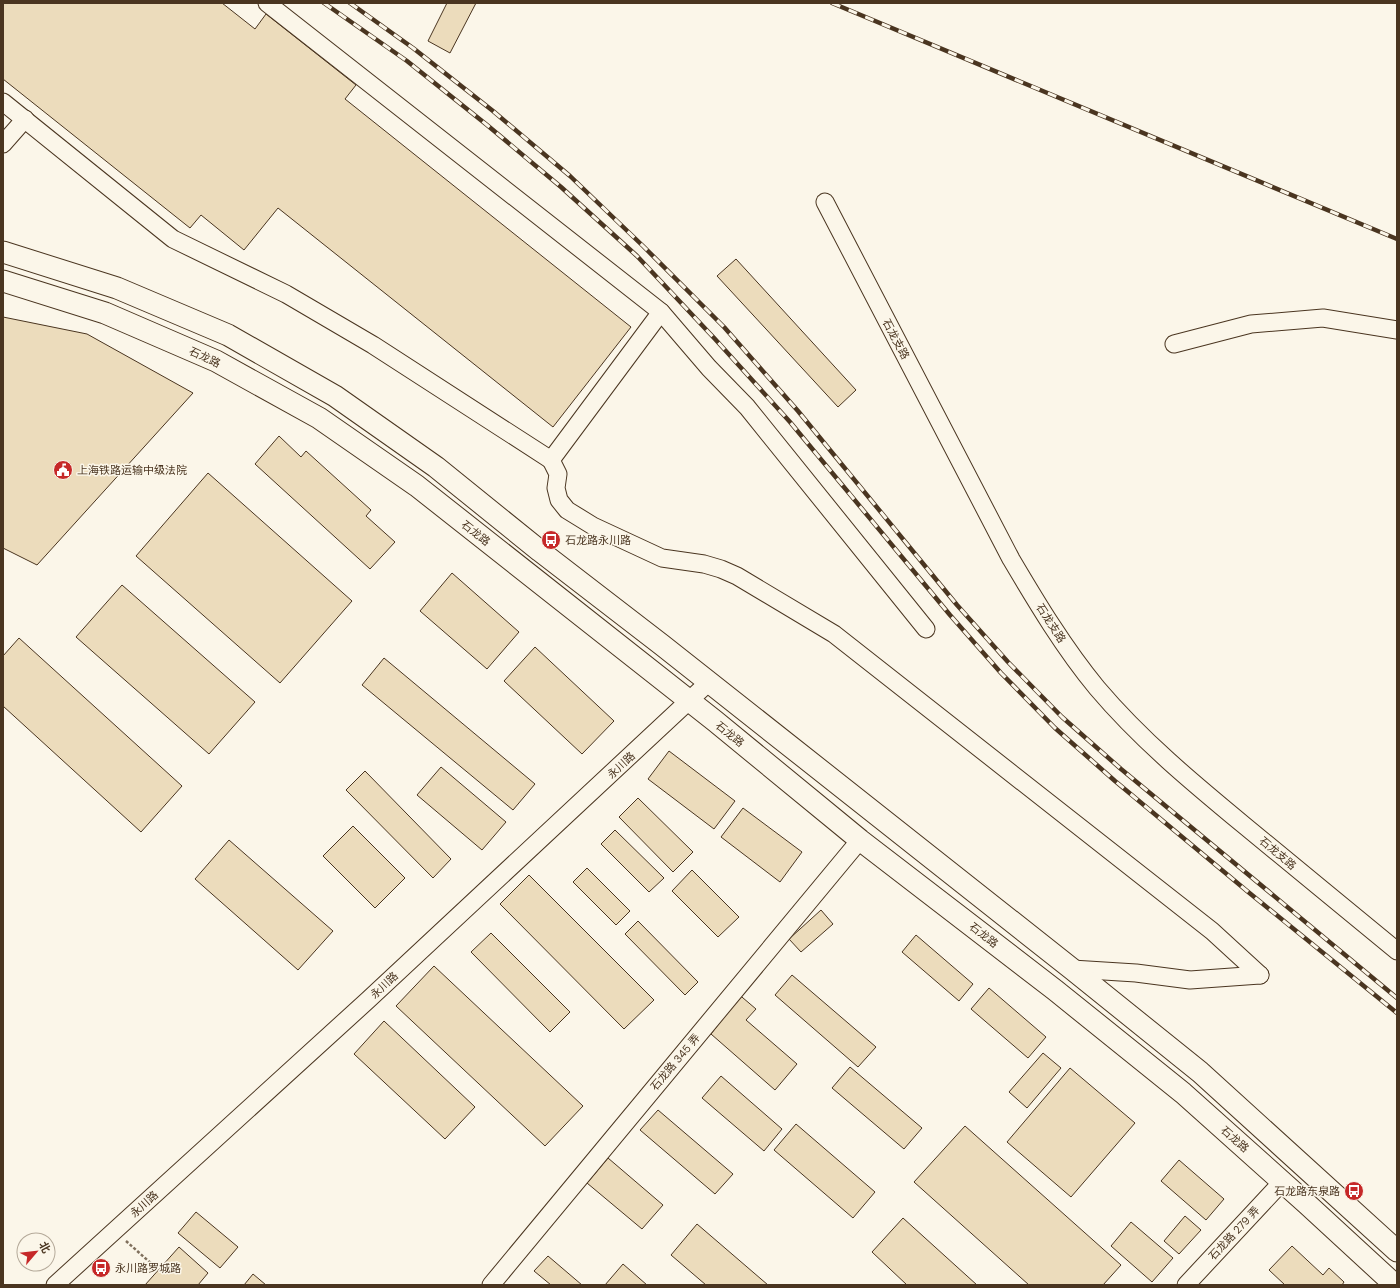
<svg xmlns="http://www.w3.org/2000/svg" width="1400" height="1288" viewBox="0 0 1400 1288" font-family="'DM Sans','Noto Sans SC',sans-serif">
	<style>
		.building { fill: #ecdcbc; stroke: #4a3520 }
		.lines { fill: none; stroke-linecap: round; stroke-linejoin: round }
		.minor-casing { stroke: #4a3520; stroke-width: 19 }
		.major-casing { stroke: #4a3520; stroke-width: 23 }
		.path { stroke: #7f6f5c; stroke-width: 2.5; stroke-dasharray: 3 2; stroke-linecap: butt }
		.minor { stroke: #fbf6e9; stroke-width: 17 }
		.major { stroke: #fbf6e9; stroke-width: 21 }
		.rail-casing { stroke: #4a3520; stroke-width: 4.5 }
		.rail { stroke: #fbf6e9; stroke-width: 3; stroke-dasharray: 9; stroke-linecap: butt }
		.labels { text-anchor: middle; stroke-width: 3; stroke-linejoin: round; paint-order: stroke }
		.street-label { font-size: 11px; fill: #4a3520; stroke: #fbf6e9 }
		.poi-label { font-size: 11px; fill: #4a3520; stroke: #fbf6e9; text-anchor: start }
	</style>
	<rect width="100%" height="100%" fill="#fbf6e9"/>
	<g class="building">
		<polygon points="3,3 222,3 255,29 266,14 356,85 345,99 631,327 553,427 278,208 244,250 201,215 190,228 3,79"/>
		<polygon points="447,3 476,3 450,53 428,41"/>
		<polygon points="736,259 856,390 838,407 717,276"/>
		<polygon points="3,317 87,334 193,393 37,565 3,548"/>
		<polygon points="279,436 301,457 306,451 371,510 366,516 395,542 370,569 255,464"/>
		<polygon points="208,473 352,601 280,683 136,556"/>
		<polygon points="452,573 519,632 487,669 420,611"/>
		<polygon points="122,585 255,702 209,754 76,637"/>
		<polygon points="19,638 182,786 141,832 3,706 3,656"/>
		<polygon points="535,647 614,721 582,754 504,681"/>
		<polygon points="384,658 535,784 513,810 362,685"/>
		<polygon points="669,751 735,801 714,829 648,779"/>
		<polygon points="441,767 506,822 482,850 417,795"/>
		<polygon points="365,771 451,859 433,878 346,790"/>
		<polygon points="638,798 693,852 673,872 619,817"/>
		<polygon points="743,808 802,852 780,882 721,837"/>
		<polygon points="353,826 405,878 375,908 323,856"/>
		<polygon points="615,830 664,878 649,892 601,844"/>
		<polygon points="229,840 333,931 298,970 195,879"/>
		<polygon points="587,868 630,911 616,925 573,882"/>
		<polygon points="692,870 739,917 718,937 672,891"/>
		<polygon points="529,875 654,1000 624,1029 500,904"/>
		<polygon points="821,910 833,924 801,952 789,939"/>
		<polygon points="638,921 698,982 685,995 625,934"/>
		<polygon points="491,933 570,1012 550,1032 471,952"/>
		<polygon points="916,935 973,984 959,1001 902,952"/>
		<polygon points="434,966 583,1106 545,1146 396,1006"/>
		<polygon points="792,975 876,1047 858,1067 775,995"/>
		<polygon points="989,988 1046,1037 1028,1058 971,1009"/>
		<polygon points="736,992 756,1009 746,1020 797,1064 775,1090 711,1034 720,1022 714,1017"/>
		<polygon points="384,1021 475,1107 445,1139 354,1054"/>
		<polygon points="1043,1053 1061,1068 1027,1108 1009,1092"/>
		<polygon points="850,1067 922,1128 904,1149 832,1088"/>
		<polygon points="1070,1068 1135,1123 1071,1197 1007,1142"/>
		<polygon points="721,1076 782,1129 764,1151 702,1098"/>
		<polygon points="658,1110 733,1174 715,1194 640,1130"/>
		<polygon points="796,1124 875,1192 853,1218 774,1150"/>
		<polygon points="965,1126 1121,1265 1103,1285 1029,1285 914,1182"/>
		<polygon points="608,1158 663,1205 642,1229 587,1183"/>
		<polygon points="1179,1160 1224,1199 1206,1220 1161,1181"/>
		<polygon points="196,1212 238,1247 220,1268 178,1233"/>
		<polygon points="1185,1216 1201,1230 1179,1254 1164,1241"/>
		<polygon points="903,1218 977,1285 907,1285 872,1252"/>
		<polygon points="1131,1222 1173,1258 1152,1282 1111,1246"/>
		<polygon points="697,1224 768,1285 706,1285 671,1255"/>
		<polygon points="1292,1246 1323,1275 1329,1268 1344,1282 1342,1285 1285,1285 1269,1270"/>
		<polygon points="179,1247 208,1273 198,1285 145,1285"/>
		<polygon points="548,1256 582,1285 551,1285 534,1271"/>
		<polygon points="623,1264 647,1285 605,1285"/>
		<polygon points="253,1274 266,1285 244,1285"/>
	</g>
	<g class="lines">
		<g class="minor-casing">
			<g id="minor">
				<polyline points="267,3 661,312 709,368 747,407 926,629"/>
				<polyline points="3,102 173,239 286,294 373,345 551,460"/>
				<polyline points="3,144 25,119"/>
				<path d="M 825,202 L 1011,559 C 1037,603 1064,648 1097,688 C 1141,740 1193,783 1245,826 C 1296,868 1346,909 1397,951"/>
				<polyline points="661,312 551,460 558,474 556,488 559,500 567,510 593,526 662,558 704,564 721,569 737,576 834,634 1212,931 1260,975"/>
				<polyline points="1174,344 1251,324 1323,318 1397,330"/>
				<polyline points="1072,969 1136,973 1190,980 1260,975"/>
				<polyline points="55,1285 368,1000 709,682"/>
				<polyline points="491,1285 860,840"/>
				<polyline points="1186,1285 1283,1181"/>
			</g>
		</g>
		<g class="major-casing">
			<g id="major">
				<polyline points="3,252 117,288 228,335 335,396 436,467 540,551 662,645 1072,969 1200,1072 1397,1251"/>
				<polyline points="3,281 105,313 216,361 319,418 417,486 715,721 860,840 1055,990 1183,1093 1307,1204 1395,1285"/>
			</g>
		</g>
		<polyline class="path" points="126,1241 154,1266"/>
		<use href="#minor" class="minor"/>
		<use href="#major" class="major"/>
		<g class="rail-casing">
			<g id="rail">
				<polyline points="324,3 407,61 487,125 561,187 637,256 715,339 790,422 950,615 1001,673 1055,728 1115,781 1247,891 1397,1013"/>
				<polyline points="350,3 413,48 493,111 570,176 643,246 724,327 798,411 957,605 1008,662 1062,717 1121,769 1397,998"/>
				<polyline points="832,3 1397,239"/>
			</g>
		</g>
		<use href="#rail" class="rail"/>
	</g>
	<defs>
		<g id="civic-disc" transform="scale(1)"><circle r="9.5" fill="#c62828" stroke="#fbf6e9"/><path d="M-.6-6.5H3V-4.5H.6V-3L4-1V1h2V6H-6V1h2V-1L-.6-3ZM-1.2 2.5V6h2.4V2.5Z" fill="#fff"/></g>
		<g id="bus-disc" transform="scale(1)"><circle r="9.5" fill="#c62828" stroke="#fbf6e9"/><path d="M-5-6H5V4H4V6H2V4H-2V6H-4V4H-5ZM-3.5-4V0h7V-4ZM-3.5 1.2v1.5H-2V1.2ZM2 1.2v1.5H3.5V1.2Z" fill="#fff"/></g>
	</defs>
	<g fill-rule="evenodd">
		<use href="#civic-disc" x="63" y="470"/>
		<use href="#bus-disc" x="551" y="540"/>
		<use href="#bus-disc" x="1354" y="1191"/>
		<use href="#bus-disc" x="101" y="1268"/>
	</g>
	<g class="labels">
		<g class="street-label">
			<text transform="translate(896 339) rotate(62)" y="4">石龙支路</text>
			<text transform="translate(205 357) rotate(25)" y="4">石龙路</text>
			<text transform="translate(476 533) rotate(38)" y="4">石龙路</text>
			<text transform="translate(1051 623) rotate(57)" y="4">石龙支路</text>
			<text transform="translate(730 734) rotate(39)" y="4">石龙路</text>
			<text transform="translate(621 765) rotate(-43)" y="4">永川路</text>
			<text transform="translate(1278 853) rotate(40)" y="4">石龙支路</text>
			<text transform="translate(984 935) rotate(38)" y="4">石龙路</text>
			<text transform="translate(384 985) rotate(-43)" y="4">永川路</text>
			<text transform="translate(675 1062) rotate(-50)" y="4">石龙路 345 弄</text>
			<text transform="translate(1235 1139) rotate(41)" y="4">石龙路</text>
			<text transform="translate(144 1204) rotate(-42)" y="4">永川路</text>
			<text transform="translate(1234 1233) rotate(-47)" y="4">石龙路 279 弄</text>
		</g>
		<g class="poi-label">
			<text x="77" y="474">上海铁路运输中级法院</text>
			<text x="565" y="544">石龙路永川路</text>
			<text x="1340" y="1195" text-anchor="end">石龙路东泉路</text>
			<text x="115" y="1272">永川路罗城路</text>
		</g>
	</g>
	<rect width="1400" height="1288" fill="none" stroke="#4a3520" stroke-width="8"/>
	<g transform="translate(36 1252) rotate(62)"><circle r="19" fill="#fbf6e9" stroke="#b4a999"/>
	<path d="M0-3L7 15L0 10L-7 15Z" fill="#c62828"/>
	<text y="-6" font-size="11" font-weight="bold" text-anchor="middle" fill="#4a3520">北</text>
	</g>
</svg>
